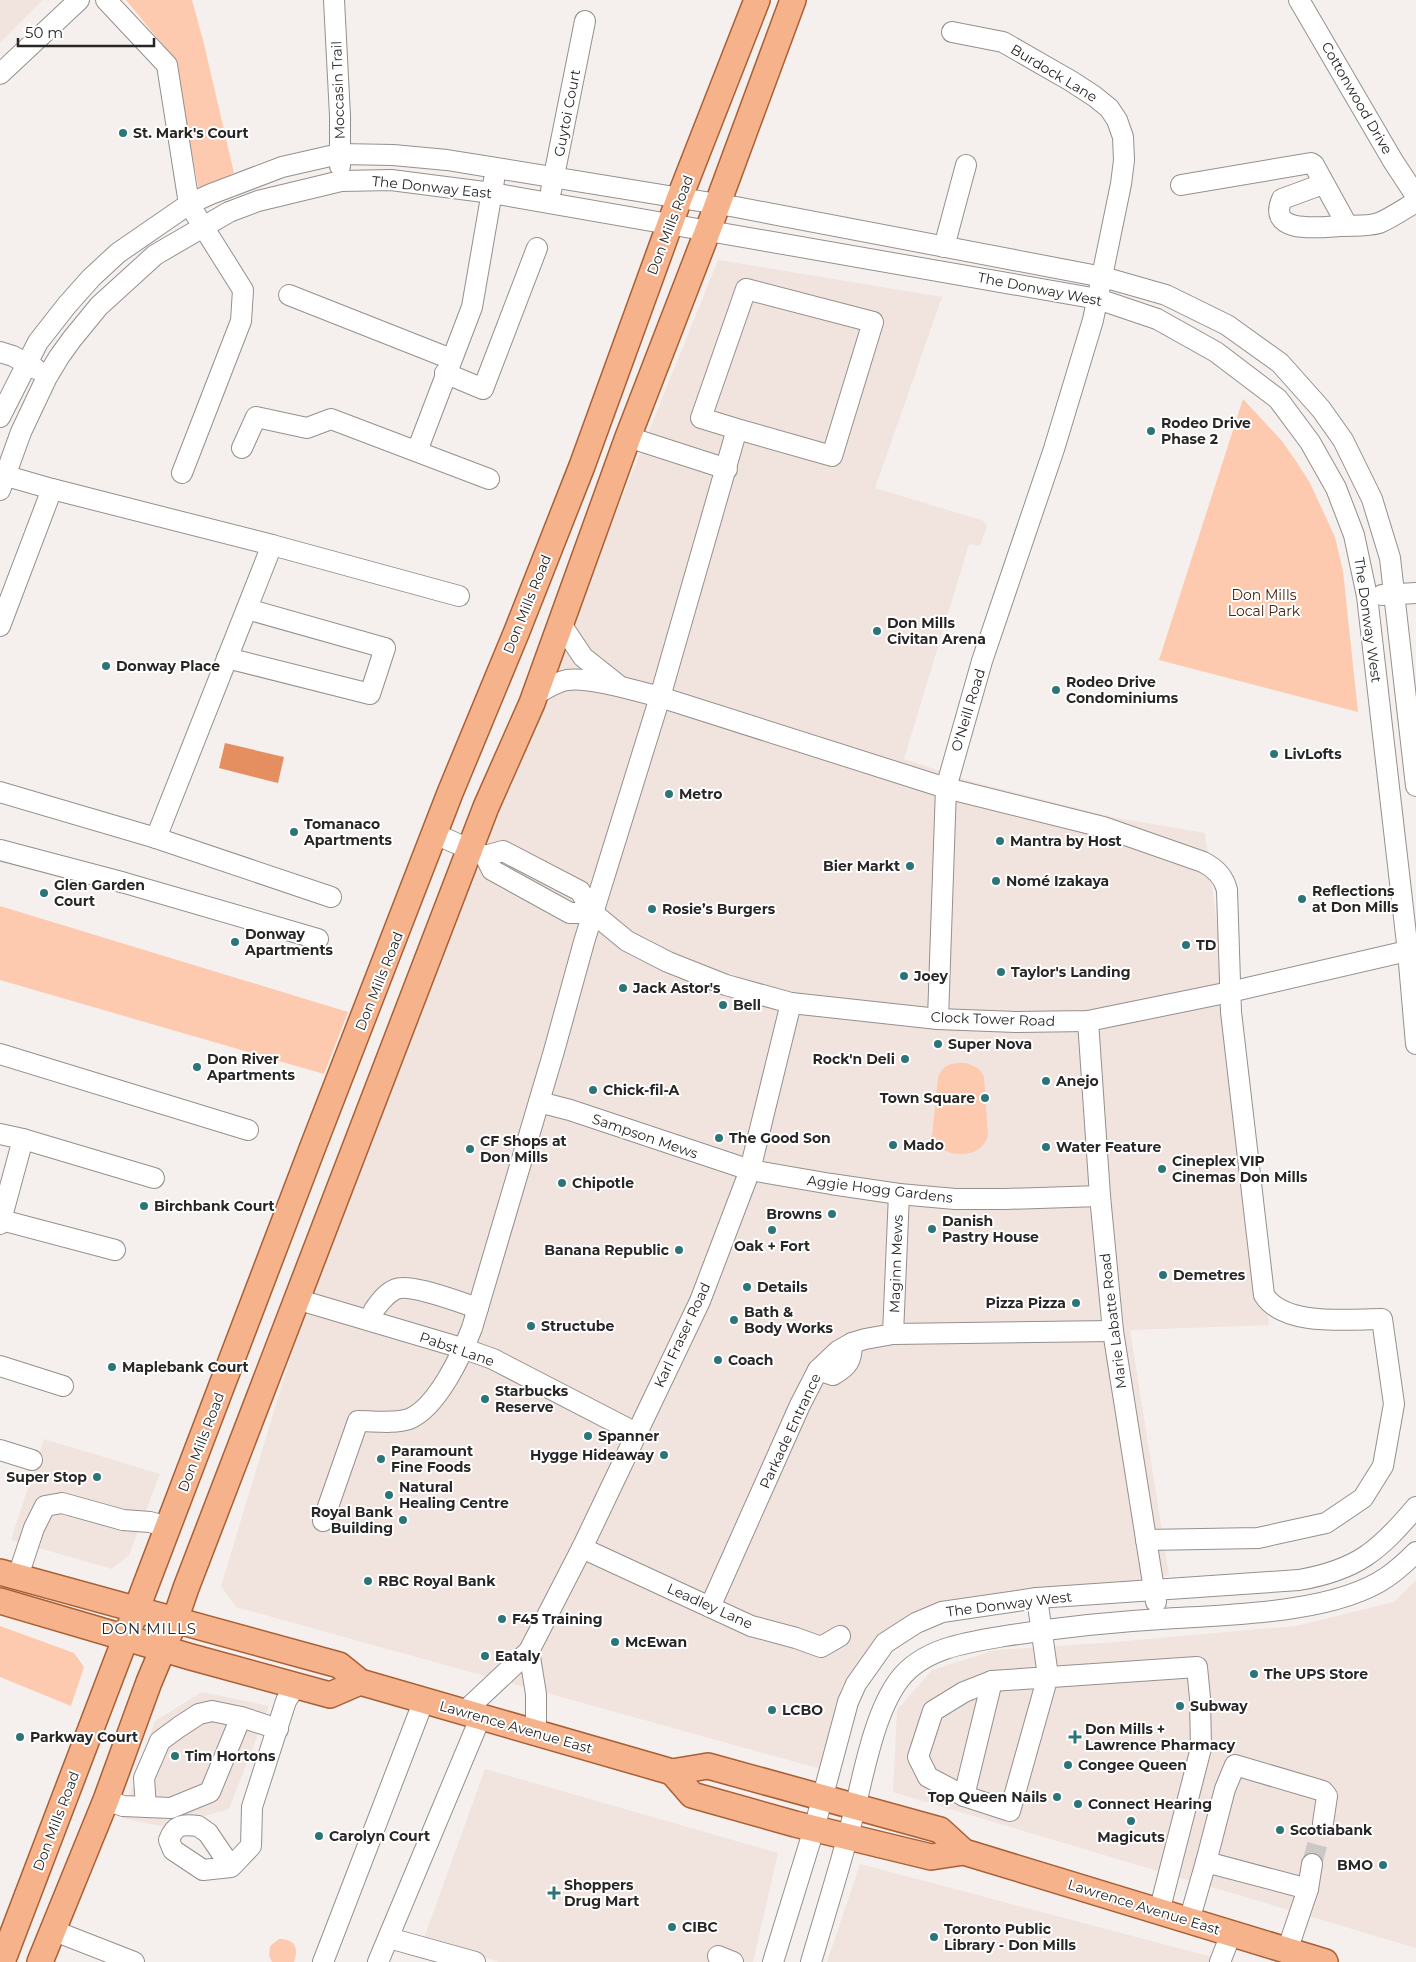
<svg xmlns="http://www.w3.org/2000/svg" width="1416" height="1962" viewBox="0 0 1416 1962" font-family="Montserrat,sans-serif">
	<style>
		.built { fill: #f1e3dd }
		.green { fill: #fdcab0 }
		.water { fill: #e58e5f }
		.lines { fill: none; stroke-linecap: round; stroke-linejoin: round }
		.minor-tunnel { stroke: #ccc8c5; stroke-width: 20; stroke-dasharray: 20 10; stroke-linecap: butt }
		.minor-casing { stroke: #95908d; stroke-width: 22 }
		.major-casing { stroke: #a96036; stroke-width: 28 }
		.minor { stroke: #fff; stroke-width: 20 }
		.major { stroke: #f5b28b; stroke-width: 25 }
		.poi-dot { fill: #2b7578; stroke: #fff; stroke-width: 2 }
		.labels { text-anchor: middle; stroke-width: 4; stroke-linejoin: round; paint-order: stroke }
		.street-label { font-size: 14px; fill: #292726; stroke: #fff }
		.poi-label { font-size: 14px; font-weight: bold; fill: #292726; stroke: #fff; text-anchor: start }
		.park-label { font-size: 14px; fill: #46230f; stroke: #fff }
		.neighbourhood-label { font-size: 15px; letter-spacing: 1px; fill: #292726; stroke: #fff }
	</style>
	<rect width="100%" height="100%" fill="#f5f0ed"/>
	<g class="built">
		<polygon points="0,0 43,0 0,43"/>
		<polygon points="718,260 942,297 875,488 984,521 987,526 980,546 969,544 904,759 977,783 1112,817 1205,833 1269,1325 1130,1330 1169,1575 1111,1592 932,1609 879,1637 842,1685 821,1769 236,1607 221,1586 305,1309 346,1208 467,887 489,837 572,622"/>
		<polygon points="44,1439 160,1474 129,1555 112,1569 11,1540"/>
		<polygon points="1416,1580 1416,1948 893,1792 897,1710 932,1670 995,1650 1103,1643 1296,1626 1394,1602"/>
		<polygon points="202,1692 269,1706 229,1809 166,1827 122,1818 155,1721"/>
		<polygon points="485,1769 778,1853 753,1962 499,1962 424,1938"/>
		<polygon points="860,1864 1212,1957 1210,1962 827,1962"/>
	</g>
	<g class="green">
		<polygon points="126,0 192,0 204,44 234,173 199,190 172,56"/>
		<polygon points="1243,399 1282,441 1296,461 1310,483 1335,537 1343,571 1358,712 1159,660"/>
		<polygon points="0,906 348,1012 324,1074 0,980"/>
		<path d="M 966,1063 L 978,1068 L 984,1076 L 988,1136 C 981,1161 940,1159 932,1137 L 938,1078 C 943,1063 952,1063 966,1063 Z"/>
		<polygon points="0,1626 74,1653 84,1667 71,1706 0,1677"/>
		<path d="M 279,1939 C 295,1939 299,1948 294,1962 L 272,1962 L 269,1956 L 270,1946 Z"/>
	</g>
	<polygon class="water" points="225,743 284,757 278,783 219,768"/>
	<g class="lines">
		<polyline class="minor-tunnel" points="1312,1864 1323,1823"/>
		<g class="minor-casing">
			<g id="minor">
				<polyline points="106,0 167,65 189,204 243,290 241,321 182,473"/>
				<polyline points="334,0 340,116 340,166"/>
				<polyline points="1299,0 1393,161 1416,196"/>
				<polyline points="0,74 79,0"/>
				<path d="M 1323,184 L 1282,199 C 1266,235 1321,227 1340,226 C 1353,225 1366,227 1379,223 C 1391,218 1404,209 1416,202"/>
				<polyline points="1181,185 1311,163 1314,165 1347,225"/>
				<polyline points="551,191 585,21"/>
				<polyline points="944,247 966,165"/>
				<polyline points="289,295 451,359"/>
				<polyline points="0,352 13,356 36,369"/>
				<polyline points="445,373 483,389 537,248"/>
				<polyline points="0,417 38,342 67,305 91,278 118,253 189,204 211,194 282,167 339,154 393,155 447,160 736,207 1103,277 1166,295 1227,325 1280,363 1321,409 1343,440 1372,499 1390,558 1416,786"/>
				<polyline points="628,437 727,469"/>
				<polyline points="242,448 256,417 307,428 331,419 489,479"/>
				<polyline points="417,451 472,307 494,180"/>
				<polyline points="0,474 52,489 0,626"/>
				<polyline points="0,490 21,432 47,377 59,357 72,339 99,306 155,255 229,212 258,201 341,181 391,180 492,193 1098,299 1157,319 1216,352 1278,399 1310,442 1336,488 1354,535 1367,596 1408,952 1416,1044"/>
				<polyline points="272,545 459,596"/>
				<polyline points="1382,595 1416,593"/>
				<polyline points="561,624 583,657 617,684"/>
				<polyline points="227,658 370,694 385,648 247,609"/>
				<path d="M 535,695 C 545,689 556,682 567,680 C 590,677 637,691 660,697 L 946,788 L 1103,827 L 1203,862 C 1215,868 1224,877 1227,890 L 1231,1012 L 1264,1295 C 1284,1327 1349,1319 1382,1319 L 1394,1404 L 1383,1466 L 1363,1498 L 1326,1523 L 1258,1538 L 1146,1540"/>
				<polyline points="0,792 156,838 272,545 52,489"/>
				<polyline points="435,834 485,856 492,870 570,913 593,913"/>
				<polyline points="156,838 331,897"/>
				<polyline points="0,850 125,883 318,939"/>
				<polyline points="485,856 503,851 580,891 593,913 627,941 668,962 726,985 791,1003 938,1019 1016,1022 1088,1021 1230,992 1416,949"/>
				<polyline points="938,1019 946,788 982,661 1054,449 1093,320 1121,184 1124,160 1123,137 1117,120 1109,108 1094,96 1071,81 1003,42 952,32"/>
				<polyline points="1088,1021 1100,1196 1113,1331 1156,1602"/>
				<polyline points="0,1054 248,1130"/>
				<polyline points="539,1102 570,1110 750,1170 831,1184 899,1194 955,1199 1005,1199 1100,1196"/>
				<polyline points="0,1134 23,1139 0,1224"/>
				<polyline points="23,1139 154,1178"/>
				<polyline points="1,1220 115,1250"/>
				<polyline points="296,1299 465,1349 493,1359 636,1433"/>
				<path d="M 374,1310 C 380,1302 386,1293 396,1289 C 411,1283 461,1303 478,1308"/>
				<polyline points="893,1334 899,1194"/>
				<polyline points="0,1366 63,1386"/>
				<path d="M 818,1370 L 833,1375 C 848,1366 852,1361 852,1343"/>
				<polyline points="0,1450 32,1460"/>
				<path d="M 323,1521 L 358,1421 C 374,1421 394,1424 409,1419 C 437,1408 462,1354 472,1328 L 554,1051 L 584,942 L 660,697 L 737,429 L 701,418 L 746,289 L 873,322 L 832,456 L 737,429"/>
				<polyline points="582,1548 751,1626 796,1638 821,1647 840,1636"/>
				<polyline points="18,1576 34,1528 45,1506 62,1503 123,1520 150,1522 168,1527"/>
				<polyline points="1037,1598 1048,1676 1010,1811 964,1796 928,1777 918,1757 933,1711 964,1692 992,1681 1197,1667 1200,1698 1201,1748 1159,1912"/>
				<polyline points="710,1607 800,1405 818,1370 838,1351 852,1343 865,1339 893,1334 1113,1331"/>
				<polyline points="529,1651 536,1694 536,1732"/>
				<polyline points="465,1711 529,1651 582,1548 700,1301 750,1170 791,1003"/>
				<polyline points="964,1796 992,1681"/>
				<polyline points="106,1800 123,1806 171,1808 210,1792 241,1717 278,1729"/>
				<polyline points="146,1807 144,1778 160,1741 179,1727 199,1714 212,1711 241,1717"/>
				<path d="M 231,1867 L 208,1833 L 198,1826 C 183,1824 175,1824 169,1840 L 173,1850 L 203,1870 L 231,1867 L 251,1846 L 252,1807 L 286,1701 L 296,1685"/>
				<polyline points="1308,1889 1312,1864"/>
				<polyline points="1189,1921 1206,1862"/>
				<polyline points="52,1930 134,1962"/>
				<polyline points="389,1938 475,1962"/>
				<polyline points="1287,1951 1308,1889 1206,1862 1225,1789 1235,1765 1323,1791 1327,1796 1323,1823"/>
				<polyline points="718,1956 733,1962"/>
				<polyline points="323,1962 424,1700"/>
				<polyline points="378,1962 481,1716"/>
				<path d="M 773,1962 L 814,1829 L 848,1702 L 856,1684 L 885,1643 L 916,1623 L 942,1612 L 1037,1598 L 1299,1580 C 1357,1570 1379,1551 1416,1507"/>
				<path d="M 811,1962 C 824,1918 838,1873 850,1828 C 862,1784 872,1716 899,1680 C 923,1648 968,1642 1005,1636 C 1056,1628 1109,1622 1161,1619 C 1224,1615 1334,1614 1387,1577 C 1397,1570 1407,1561 1416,1552"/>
				<polyline points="1220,1962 1231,1934"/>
			</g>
		</g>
		<g class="major-casing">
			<g id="major">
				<polyline points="0,1572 339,1665 360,1682 672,1772 708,1766 940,1830 964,1852 1325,1962"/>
				<polyline points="0,1601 191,1657 330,1695 360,1682"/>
				<polyline points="672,1772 692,1795 795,1824 931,1857 964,1852"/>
				<polyline points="2,1962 312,1149 450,793 517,631 582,466 679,199 757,0"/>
				<polyline points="40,1962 106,1800 149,1682 175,1620 186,1588 486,807 532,703 628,437 708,230 793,0"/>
			</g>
		</g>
		<use href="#minor" class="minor"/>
		<use href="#major" class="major"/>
	</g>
	<g class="poi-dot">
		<circle cx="123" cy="133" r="5"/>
		<circle cx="1151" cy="431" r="5"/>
		<circle cx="877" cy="631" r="5"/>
		<circle cx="106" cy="666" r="5"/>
		<circle cx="1056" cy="690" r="5"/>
		<circle cx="1274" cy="754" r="5"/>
		<circle cx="669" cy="794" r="5"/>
		<circle cx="294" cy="832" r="5"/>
		<circle cx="1000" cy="841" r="5"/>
		<circle cx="910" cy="866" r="5"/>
		<circle cx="996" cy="881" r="5"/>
		<circle cx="44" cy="893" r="5"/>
		<circle cx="1302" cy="899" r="5"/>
		<circle cx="652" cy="909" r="5"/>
		<circle cx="235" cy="942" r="5"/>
		<circle cx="1186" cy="945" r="5"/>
		<circle cx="1001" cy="972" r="5"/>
		<circle cx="904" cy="976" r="5"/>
		<circle cx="623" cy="988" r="5"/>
		<circle cx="723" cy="1005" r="5"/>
		<circle cx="938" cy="1044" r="5"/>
		<circle cx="905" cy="1059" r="5"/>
		<circle cx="197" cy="1067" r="5"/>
		<circle cx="1046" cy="1081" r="5"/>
		<circle cx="593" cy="1090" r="5"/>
		<circle cx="985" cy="1098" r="5"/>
		<circle cx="719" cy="1138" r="5"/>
		<circle cx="893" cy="1145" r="5"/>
		<circle cx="1046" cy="1147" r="5"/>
		<circle cx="470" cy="1149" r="5"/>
		<circle cx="1162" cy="1169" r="5"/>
		<circle cx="562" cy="1183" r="5"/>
		<circle cx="144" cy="1206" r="5"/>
		<circle cx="832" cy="1214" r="5"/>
		<circle cx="932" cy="1229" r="5"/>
		<circle cx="772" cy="1230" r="5"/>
		<circle cx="679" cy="1250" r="5"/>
		<circle cx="1163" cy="1275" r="5"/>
		<circle cx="747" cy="1287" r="5"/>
		<circle cx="1076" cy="1303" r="5"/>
		<circle cx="734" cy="1320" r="5"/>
		<circle cx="531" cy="1326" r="5"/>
		<circle cx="718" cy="1360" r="5"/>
		<circle cx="112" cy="1367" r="5"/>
		<circle cx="485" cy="1399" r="5"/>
		<circle cx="588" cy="1436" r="5"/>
		<circle cx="664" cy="1455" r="5"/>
		<circle cx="381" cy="1459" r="5"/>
		<circle cx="97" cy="1477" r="5"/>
		<circle cx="389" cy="1495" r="5"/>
		<circle cx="403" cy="1520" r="5"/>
		<circle cx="368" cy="1581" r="5"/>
		<circle cx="502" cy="1619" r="5"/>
		<circle cx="615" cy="1642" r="5"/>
		<circle cx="485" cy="1656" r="5"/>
		<circle cx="1254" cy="1674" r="5"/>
		<circle cx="1180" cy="1706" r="5"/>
		<circle cx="772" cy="1710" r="5"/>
		<circle cx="20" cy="1737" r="5"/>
		<path d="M1072.5 1729.5h5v5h5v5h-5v5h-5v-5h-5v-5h5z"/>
		<circle cx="175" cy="1756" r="5"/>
		<circle cx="1068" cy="1765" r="5"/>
		<circle cx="1057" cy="1797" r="5"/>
		<circle cx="1078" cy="1804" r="5"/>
		<circle cx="1131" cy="1821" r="5"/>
		<circle cx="1280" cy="1830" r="5"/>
		<circle cx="319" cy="1836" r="5"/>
		<circle cx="1383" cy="1865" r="5"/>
		<path d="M551.5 1885.5h5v5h5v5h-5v5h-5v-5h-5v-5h5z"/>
		<circle cx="672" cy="1927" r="5"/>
		<circle cx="934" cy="1937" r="5"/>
	</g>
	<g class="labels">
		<g class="street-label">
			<text transform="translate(1054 73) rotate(31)" y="5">Burdock Lane</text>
			<text transform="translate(338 90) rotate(-92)" y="5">Moccasin Trail</text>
			<text transform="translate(1357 98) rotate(60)" y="5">Cottonwood Drive</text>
			<text transform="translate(567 113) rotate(-79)" y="5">Guytoi Court</text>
			<text transform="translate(432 187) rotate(6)" y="5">The Donway East</text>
			<text transform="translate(670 225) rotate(-69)" y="5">Don Mills Road</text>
			<text transform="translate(1040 289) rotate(11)" y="5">The Donway West</text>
			<text transform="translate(527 604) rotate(-68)" y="5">Don Mills Road</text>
			<text transform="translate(1368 620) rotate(82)" y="5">The Donway West</text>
			<text transform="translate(968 710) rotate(-73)" y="5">O'Neill Road</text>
			<text transform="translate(379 981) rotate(-68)" y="5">Don Mills Road</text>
			<text transform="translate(993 1019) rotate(2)" y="5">Clock Tower Road</text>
			<text transform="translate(645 1136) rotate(19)" y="5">Sampson Mews</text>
			<text transform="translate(880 1189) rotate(7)" y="5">Aggie Hogg Gardens</text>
			<text transform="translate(896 1264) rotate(-88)" y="5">Maginn Mews</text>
			<text transform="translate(1113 1321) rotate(-97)" y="5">Marie Labatte Road</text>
			<text transform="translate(682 1335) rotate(-65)" y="5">Karl Fraser Road</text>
			<text transform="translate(457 1349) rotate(19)" y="5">Pabst Lane</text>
			<text transform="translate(790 1431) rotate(-65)" y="5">Parkade Entrance</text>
			<text transform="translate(201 1442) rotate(-69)" y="5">Don Mills Road</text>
			<text transform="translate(1009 1604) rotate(-7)" y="5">The Donway West</text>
			<text transform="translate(710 1606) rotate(24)" y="5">Leadley Lane</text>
			<text transform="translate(516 1727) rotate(16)" y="5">Lawrence Avenue East</text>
			<text transform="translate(56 1821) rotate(-69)" y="5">Don Mills Road</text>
			<text transform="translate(1144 1907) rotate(17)" y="5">Lawrence Avenue East</text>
		</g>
		<g class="poi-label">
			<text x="133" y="138">St. Mark's Court</text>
			<text x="1161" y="428">Rodeo Drive<tspan x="1161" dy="16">Phase 2</tspan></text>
			<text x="887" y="628">Don Mills<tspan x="887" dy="16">Civitan Arena</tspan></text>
			<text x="116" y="671">Donway Place</text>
			<text x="1066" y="687">Rodeo Drive<tspan x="1066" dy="16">Condominiums</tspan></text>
			<text x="1284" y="759">LivLofts</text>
			<text x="679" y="799">Metro</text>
			<text x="304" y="829">Tomanaco<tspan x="304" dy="16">Apartments</tspan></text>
			<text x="1010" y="846">Mantra by Host</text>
			<text x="900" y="871" text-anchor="end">Bier Markt</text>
			<text x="1006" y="886">Nomé Izakaya</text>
			<text x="54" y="890">Glen Garden<tspan x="54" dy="16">Court</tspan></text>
			<text x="1312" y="896">Reflections<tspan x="1312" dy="16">at Don Mills</tspan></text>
			<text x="662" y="914">Rosie’s Burgers</text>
			<text x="245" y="939">Donway<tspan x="245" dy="16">Apartments</tspan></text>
			<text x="1196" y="950">TD</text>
			<text x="1011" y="977">Taylor's Landing</text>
			<text x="914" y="981">Joey</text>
			<text x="633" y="993">Jack Astor's</text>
			<text x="733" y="1010">Bell</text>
			<text x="948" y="1049">Super Nova</text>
			<text x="207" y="1064">Don River<tspan x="207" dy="16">Apartments</tspan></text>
			<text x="895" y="1064" text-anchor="end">Rock'n Deli</text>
			<text x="1056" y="1086">Anejo</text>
			<text x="603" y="1095">Chick-fil-A</text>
			<text x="975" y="1103" text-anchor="end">Town Square</text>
			<text x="729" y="1143">The Good Son</text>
			<text x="480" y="1146">CF Shops at<tspan x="480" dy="16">Don Mills</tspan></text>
			<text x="903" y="1150">Mado</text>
			<text x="1056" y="1152">Water Feature</text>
			<text x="1172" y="1166">Cineplex VIP<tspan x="1172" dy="16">Cinemas Don Mills</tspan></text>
			<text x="572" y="1188">Chipotle</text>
			<text x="154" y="1211">Birchbank Court</text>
			<text x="822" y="1219" text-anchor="end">Browns</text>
			<text x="942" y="1226">Danish<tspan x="942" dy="16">Pastry House</tspan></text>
			<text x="772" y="1251" text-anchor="middle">Oak + Fort</text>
			<text x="669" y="1255" text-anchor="end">Banana Republic</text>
			<text x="1173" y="1280">Demetres</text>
			<text x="757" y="1292">Details</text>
			<text x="1066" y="1308" text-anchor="end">Pizza Pizza</text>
			<text x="744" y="1317">Bath &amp;<tspan x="744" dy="16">Body Works</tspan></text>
			<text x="541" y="1331">Structube</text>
			<text x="728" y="1365">Coach</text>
			<text x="122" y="1372">Maplebank Court</text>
			<text x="495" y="1396">Starbucks<tspan x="495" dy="16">Reserve</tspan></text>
			<text x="598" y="1441">Spanner</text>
			<text x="391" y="1456">Paramount<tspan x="391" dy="16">Fine Foods</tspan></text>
			<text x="654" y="1460" text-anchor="end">Hygge Hideaway</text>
			<text x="87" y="1482" text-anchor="end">Super Stop</text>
			<text x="399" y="1492">Natural<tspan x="399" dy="16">Healing Centre</tspan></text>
			<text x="393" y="1517" text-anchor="end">Royal Bank<tspan x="393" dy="16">Building</tspan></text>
			<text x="378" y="1586">RBC Royal Bank</text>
			<text x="512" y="1624">F45 Training</text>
			<text x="625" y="1647">McEwan</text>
			<text x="495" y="1661">Eataly</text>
			<text x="1264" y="1679">The UPS Store</text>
			<text x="1190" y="1711">Subway</text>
			<text x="782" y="1715">LCBO</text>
			<text x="1085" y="1734">Don Mills +<tspan x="1085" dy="16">Lawrence Pharmacy</tspan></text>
			<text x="30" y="1742">Parkway Court</text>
			<text x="185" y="1761">Tim Hortons</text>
			<text x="1078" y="1770">Congee Queen</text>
			<text x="1047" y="1802" text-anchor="end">Top Queen Nails</text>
			<text x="1088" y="1809">Connect Hearing</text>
			<text x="1290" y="1835">Scotiabank</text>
			<text x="329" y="1841">Carolyn Court</text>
			<text x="1131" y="1842" text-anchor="middle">Magicuts</text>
			<text x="1373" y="1870" text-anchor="end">BMO</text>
			<text x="564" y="1890">Shoppers<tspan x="564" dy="16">Drug Mart</tspan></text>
			<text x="682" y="1932">CIBC</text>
			<text x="944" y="1934">Toronto Public<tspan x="944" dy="16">Library - Don Mills</tspan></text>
		</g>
		<g class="park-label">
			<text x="1264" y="600">Don Mills<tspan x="1264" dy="16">Local Park</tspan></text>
		</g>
		<g class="neighbourhood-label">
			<text x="149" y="1634">DON MILLS</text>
		</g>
	</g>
	<path d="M18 38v8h136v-8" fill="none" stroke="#292726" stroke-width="2.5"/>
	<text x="25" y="38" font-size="15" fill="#292726" stroke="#ffffff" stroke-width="4" paint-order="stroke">50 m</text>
</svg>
